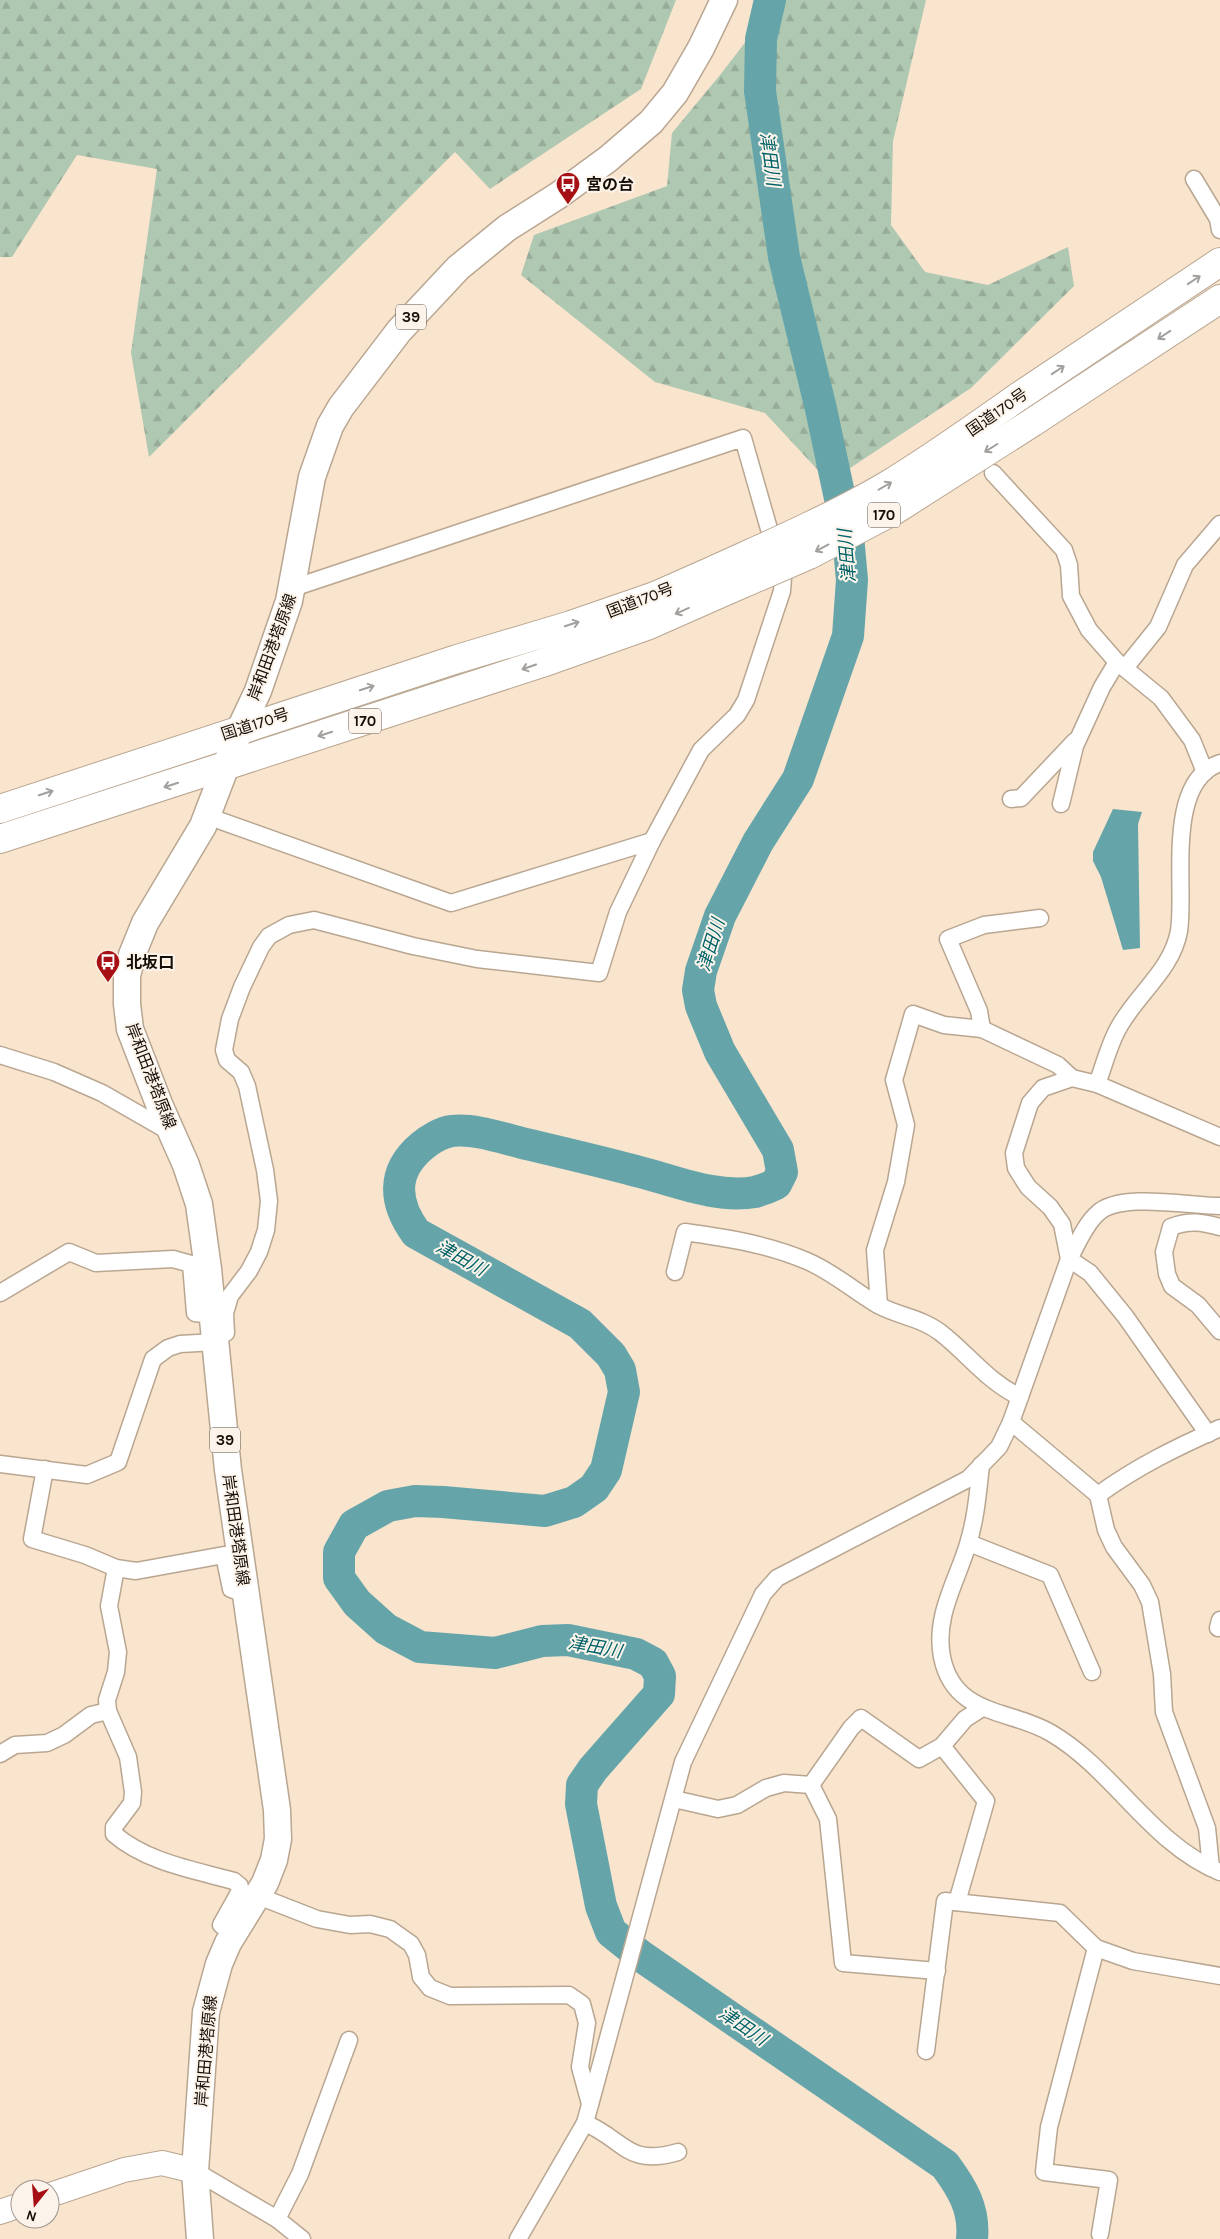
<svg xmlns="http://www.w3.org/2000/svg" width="1220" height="2239" font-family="Karla,'Noto Sans JP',sans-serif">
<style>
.forest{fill:url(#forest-firs)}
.water{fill:#65a5aa}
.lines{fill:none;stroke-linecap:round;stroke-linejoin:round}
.river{stroke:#65a5aa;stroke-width:32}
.street-casing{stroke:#b9a691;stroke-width:19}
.secondary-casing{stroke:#b9a691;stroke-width:26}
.primary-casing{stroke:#b9a691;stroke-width:29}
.highway-casing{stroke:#b9a691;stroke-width:30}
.street{stroke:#fff;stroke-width:16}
.secondary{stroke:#fff;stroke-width:24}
.primary{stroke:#fff;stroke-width:26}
.highway{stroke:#fff;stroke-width:28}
.highway-bridge-casing{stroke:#b9a691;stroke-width:30;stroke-linecap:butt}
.highway-bridge{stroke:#fff;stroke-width:28}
.oneway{stroke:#a29f9c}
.labels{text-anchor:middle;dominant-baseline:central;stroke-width:4;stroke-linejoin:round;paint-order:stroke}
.shield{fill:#fcf4eb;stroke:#5b544b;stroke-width:1}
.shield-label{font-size:15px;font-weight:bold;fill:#160f07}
.poi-label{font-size:16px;font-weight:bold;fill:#160f07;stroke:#fcf4eb;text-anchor:start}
.street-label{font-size:16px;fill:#160f07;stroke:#fcf4eb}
.water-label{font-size:18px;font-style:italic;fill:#006369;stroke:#fcf4eb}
</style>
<defs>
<pattern id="forest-firs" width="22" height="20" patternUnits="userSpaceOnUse" patternTransform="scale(1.25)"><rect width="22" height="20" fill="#afc8b2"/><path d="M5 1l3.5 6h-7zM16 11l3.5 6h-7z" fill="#96ab98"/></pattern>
</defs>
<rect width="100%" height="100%" fill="#f9e4ce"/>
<g class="forest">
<path d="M0 0H676L641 89 490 189 455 152 149 457 131 353 157 169 77 155 12 257H0Z"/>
<path d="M778 0H926L893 141 891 225 925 272 988 285 1068 247 1074 286 971 388 829 482 765 413 655 382 521 275 534 235 667 186 672 133 720 75Z"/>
</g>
<path class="water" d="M1113 809 1142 812 1138 824 1140 948 1123 950 1101 877 1093 861V852Z"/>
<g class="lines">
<path class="river" d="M770 0 761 39 760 91 784 257 821 409 848 536 852 580 848 636 798 779 758 842 720 916 701 971 698 990 701 1006 720 1052 778 1150 782 1172 776 1184C770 1187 762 1190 755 1192 716 1199 673 1180 636 1171 599 1161 560 1152 522 1143 502 1138 472 1128 452 1131 442 1132 429 1140 422 1146 391 1172 394 1203 416 1233L580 1324 611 1355 620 1370 624 1392 606 1470 594 1488 574 1502 545 1511 443 1502 415 1501 388 1506 354 1525 339 1552V1578L357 1603 386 1629 420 1647 495 1653 542 1641 568 1640 636 1654 653 1663 660 1676 659 1694 593 1769 582 1785 581 1804 601 1906 611 1932 641 1956 945 2165C962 2188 975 2209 972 2239"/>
<defs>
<g id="street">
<path d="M1194 179 1218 219 1220 230"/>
<path d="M993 473 1064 550 1069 565 1071 596 1089 630 1117 662 1161 698 1192 740 1205 772"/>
<path d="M1125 668 1158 627 1185 565 1220 524"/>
<path d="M1011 799 1021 798 1075 741"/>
<path d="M1061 804 1075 746 1102 687 1117 662"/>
<path d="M207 816 451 903 652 841"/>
<path d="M982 1029 979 1011 948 939 984 925 1040 918"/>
<path d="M0 1055 54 1072 102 1093 170 1132"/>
<path d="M1097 1084C1104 1066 1109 1044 1119 1027 1137 994 1172 970 1179 931 1186 888 1164 782 1220 763"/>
<path d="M1220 1227C1202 1222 1189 1220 1171 1227L1164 1252 1167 1274 1172 1286 1198 1305 1220 1331"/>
<path d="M675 1272 685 1232C727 1238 767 1244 807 1261 833 1272 854 1291 878 1305 898 1316 922 1318 941 1333 968 1354 988 1382 1020 1397"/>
<path d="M0 1293 69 1252 96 1263 173 1259 191 1264 195 1313 213 1315"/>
<path d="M879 1305 875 1250 896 1182 906 1125 894 1080 913 1014 944 1025 982 1029 1058 1065 1072 1078"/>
<path d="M226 1333 225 1313 230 1296 249 1271 259 1252 266 1230 269 1201 265 1170 247 1086 241 1072 227 1060 224 1050 230 1019 242 987 261 947 269 936 289 925 314 920 413 946 477 959 599 973 618 912 652 841 701 750 737 715 746 700 782 591 783 578 743 438 293 588"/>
<path d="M1011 1422 1098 1495 1106 1530 1114 1547 1142 1585 1150 1602 1162 1674 1164 1712 1207 1828 1211 1868"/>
<path d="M1208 1434 1125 1316 1090 1273 1069 1259C1077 1245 1085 1224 1098 1213 1120 1192 1190 1206 1220 1206"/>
<path d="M0 1464 87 1475 118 1462 153 1359 168 1348 180 1344 216 1342"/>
<path d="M981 1465C978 1492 976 1518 968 1544 957 1581 934 1616 942 1657 954 1717 1011 1709 1051 1733 1114 1770 1151 1844 1220 1872"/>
<path d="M45 1469 32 1539 85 1555 116 1568 136 1571 224 1555 231 1589 245 1594"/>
<path d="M1098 1495C1136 1467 1177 1447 1220 1428"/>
<path d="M969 1543 1050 1575 1092 1672"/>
<path d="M116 1568 109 1606 118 1652 116 1672 107 1700 108 1711 128 1757 133 1792 132 1803 114 1827V1834C146 1862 194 1870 234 1881L240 1886V1891L221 1925 234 1934"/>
<path d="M1218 1628 1220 1620"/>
<path d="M942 1746 986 1801 957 1902"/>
<path d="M0 1754 15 1745 47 1743 64 1735 91 1715 108 1711"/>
<path d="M811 1785 828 1819 843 1963 937 1971"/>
<path d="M674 1799 718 1809 737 1805 766 1788 784 1783 811 1785 851 1728 861 1718 919 1759 942 1746 965 1719 982 1708"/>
<path d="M258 1896 317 1919 350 1925 370 1924 390 1929 411 1944 417 1955 421 1977 430 1988 450 1996 569 1995 582 2004 587 2023 580 2067 590 2104"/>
<path d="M1096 1948 1049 2127 1044 2172 1109 2180 1100 2234"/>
<path d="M926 2051 945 1901 1060 1913 1096 1948 1133 1961 1220 1976"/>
<path d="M585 2123C625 2140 627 2167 678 2152"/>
<path d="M195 2171 277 2219 302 2239"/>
<path d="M277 2219 300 2174 349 2040"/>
<path d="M518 2239 585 2123 683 1762 763 1594 777 1578 968 1479 999 1447 1011 1422 1069 1259 1062 1224 1050 1207 1028 1187 1016 1168 1014 1153 1030 1103 1043 1088 1072 1078 1097 1084 1220 1137"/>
</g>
<g id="secondary">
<path d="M50 2195 124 2170 162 2163 195 2171"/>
<path d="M0 2212 20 2205"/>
</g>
<path id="primary" d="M200 2239 195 2171 206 2012 219 1964 228 1943 265 1883 274 1860 278 1839 277 1810 228 1470 208 1269 199 1204 186 1165 159 1104 130 1029 127 1004V976L132 955 145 923 203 826 240 729 258 691 289 601 312 477 330 426 341 407 399 331 458 268 507 228 559 195 608 159 651 122 675 93 701 48 724 0"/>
<g id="highway">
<path d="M1018 397 1220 262"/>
<path d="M1033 422 1220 299"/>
<path d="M0 809 457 659 571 625 655 596 716 569"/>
<path d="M0 839 542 663 649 625 726 591"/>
</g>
</defs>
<use href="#street" class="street-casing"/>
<use href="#secondary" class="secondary-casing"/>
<use href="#primary" class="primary-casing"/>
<use href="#highway" class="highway-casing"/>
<use href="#street" class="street"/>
<use href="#secondary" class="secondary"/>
<use href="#primary" class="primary"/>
<use href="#highway" class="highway"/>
<defs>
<g id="highway-bridge">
<path d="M716 569C773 543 831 518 886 486 931 459 974 428 1018 397"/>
<path d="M726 591 809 555 895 510 1033 422"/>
</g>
</defs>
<use href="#highway-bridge" class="highway-bridge-casing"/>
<use href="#highway-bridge" class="highway-bridge"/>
</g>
<defs><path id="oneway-shaft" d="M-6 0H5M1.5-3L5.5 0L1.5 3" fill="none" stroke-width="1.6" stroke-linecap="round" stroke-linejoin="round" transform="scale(1.25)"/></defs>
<g class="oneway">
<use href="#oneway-shaft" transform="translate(1194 280) rotate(-34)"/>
<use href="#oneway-shaft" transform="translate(1164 335) rotate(146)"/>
<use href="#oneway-shaft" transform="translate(1058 370) rotate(-34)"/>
<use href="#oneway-shaft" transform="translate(991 448) rotate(148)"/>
<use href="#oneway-shaft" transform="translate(885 486) rotate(-30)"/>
<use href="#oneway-shaft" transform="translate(822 548) rotate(152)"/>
<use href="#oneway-shaft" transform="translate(682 611) rotate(156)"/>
<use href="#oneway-shaft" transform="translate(572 624) rotate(-18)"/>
<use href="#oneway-shaft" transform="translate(529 667) rotate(161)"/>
<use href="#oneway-shaft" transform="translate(367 688) rotate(-18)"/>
<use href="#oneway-shaft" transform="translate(325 734) rotate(162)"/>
<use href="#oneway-shaft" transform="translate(171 785) rotate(162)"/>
<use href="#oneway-shaft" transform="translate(46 793) rotate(-18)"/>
</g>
<defs>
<symbol id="bus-pin" viewBox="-11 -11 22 30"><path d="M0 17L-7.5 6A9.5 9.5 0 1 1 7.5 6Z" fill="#a61014" stroke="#fcf4eb"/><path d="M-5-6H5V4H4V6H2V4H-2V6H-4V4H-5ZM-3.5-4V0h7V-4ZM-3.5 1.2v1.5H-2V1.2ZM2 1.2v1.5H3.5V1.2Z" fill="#fff"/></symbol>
</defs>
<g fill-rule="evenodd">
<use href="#bus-pin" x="554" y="170" width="28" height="38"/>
<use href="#bus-pin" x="94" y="948" width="28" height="38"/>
</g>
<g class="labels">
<g class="shield">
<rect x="396" y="304.5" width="30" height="25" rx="4"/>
<rect x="868" y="502.5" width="32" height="25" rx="4"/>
<rect x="349" y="708.5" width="32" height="25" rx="4"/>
<rect x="210" y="1427.5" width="30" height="25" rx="4"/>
</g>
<g class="shield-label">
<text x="411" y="317">39</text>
<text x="884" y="515">170</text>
<text x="365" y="721">170</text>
<text x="225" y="1440">39</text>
</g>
<g class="poi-label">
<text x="586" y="184">宮の台</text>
<text x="126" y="962">北坂口</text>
</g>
<g class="street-label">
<text transform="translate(997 412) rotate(-35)">国道170号</text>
<text transform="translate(640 600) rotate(-21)">国道170号</text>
<text transform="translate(272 647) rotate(-70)">岸和田港塔原線</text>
<text transform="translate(255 724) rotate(-18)">国道170号</text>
<text transform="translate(151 1076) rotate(69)">岸和田港塔原線</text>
<text transform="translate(236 1530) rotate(82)">岸和田港塔原線</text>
<text transform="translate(206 2051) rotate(-85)">岸和田港塔原線</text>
</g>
<g class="water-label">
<text transform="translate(770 159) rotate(82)">津田川</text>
<text transform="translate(847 556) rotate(-95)">津田川</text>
<text transform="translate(711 945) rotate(-73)">津田川</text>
<text transform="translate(461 1258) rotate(29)">津田川</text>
<text transform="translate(595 1647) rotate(10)">津田川</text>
<text transform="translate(743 2026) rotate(34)">津田川</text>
</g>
</g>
<g transform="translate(35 2204) rotate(197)"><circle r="24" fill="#fcf4eb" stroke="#a09890"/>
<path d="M0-4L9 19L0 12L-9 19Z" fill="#a61014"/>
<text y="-8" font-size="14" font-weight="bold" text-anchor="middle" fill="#160f07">N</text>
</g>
</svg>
